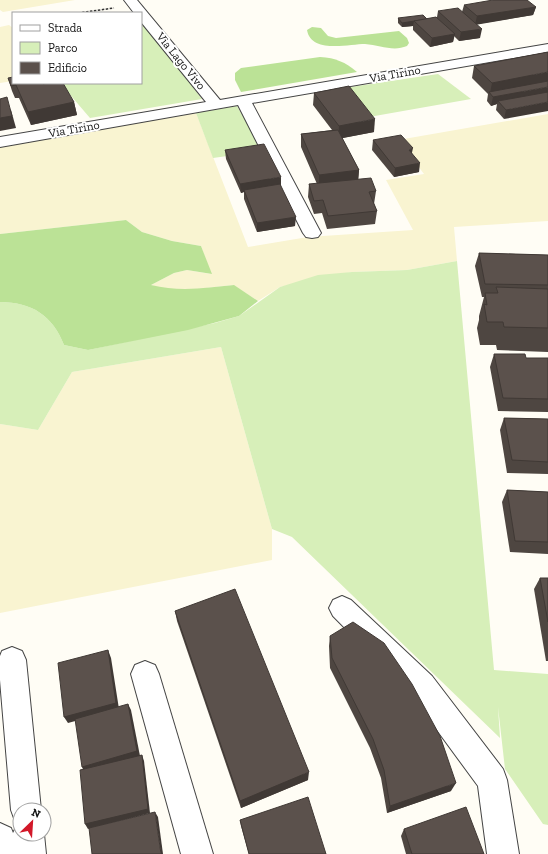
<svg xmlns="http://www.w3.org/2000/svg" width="548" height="854" font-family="'Zilla Slab',serif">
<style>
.farmland{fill:#f9f4d1}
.green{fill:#d7efb9}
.forest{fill:#bbe296}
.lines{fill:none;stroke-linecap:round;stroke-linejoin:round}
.minor-casing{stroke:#444;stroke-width:2}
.path{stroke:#333;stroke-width:1.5;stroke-dasharray:2.5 1.5;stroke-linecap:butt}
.minor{fill:#fff;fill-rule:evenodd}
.wall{fill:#4e4641}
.shaded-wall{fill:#403935}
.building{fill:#5b514c;stroke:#403935}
.labels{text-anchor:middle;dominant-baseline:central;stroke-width:4;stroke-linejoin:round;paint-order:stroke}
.far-street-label{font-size:12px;fill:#111;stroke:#fff}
</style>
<rect width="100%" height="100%" fill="#fffdf5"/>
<g class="farmland">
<path d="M0 0H75L3 12 0 10Z"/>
<path d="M9 25 13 28V81L0 83V27Z"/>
<path d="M196 113 248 247 308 237 413 230 386 180 424 174 398 140 548 114V221L454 227 457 261 407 270 352 272 280 287 258 301 233 285 188 290 164 289 151 285 174 273 187 270 211 274 201 246 172 241 142 232 126 220 0 234V146Z"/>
<path d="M221 347 272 529V560L0 613V424L38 430 72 372Z"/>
</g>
<g class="green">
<path d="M141 18 202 99 90 118 60 83H141Z"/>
<path d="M438 74 471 99 369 117 344 88Z"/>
<path d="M237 106 263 151 213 158 196 113Z"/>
<path d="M457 261 494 670 548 674V825L543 824 505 769 498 707 500 738 292 537 272 529 221 347 72 372 38 430 0 424V302C32 302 53 316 64 345L88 350 215 323 239 316 280 287 318 275 352 272 407 270Z"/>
</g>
<g class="forest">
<path d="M312 27 321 28 328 36 336 38 399 31 407 38 409 43 407 46C393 52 380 45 365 44 349 44 311 54 307 30Z"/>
<path d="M320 57C336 58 345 62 357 72L241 92 235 80V73L241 68Z"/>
<path d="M126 220 142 232 172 241 201 246 212 274 187 270 174 273 151 285C179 292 206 288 234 285L258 301 239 316 188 330 88 350 64 345C53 316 32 302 0 302V234Z"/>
</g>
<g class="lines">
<defs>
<g id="minor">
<path d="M124 0H137L220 100 548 44V52L252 103 321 233 318 237 312 238 306 237 303 233 238 105 0 147V137L206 102 141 22V13H134Z"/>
<path d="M342 596 351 600 432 676 503 769 507 780 519 854H487L478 786 412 696 333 616 329 608 333 600Z"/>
<path d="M12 647 22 651 26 660 41 810H20V834H44L46 854H0V823L11 828 13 833 19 822 15 821 11 810 0 680V656L2 651Z"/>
<path d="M145 661 155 665 159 674 213 854H181L131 674 135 665Z"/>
</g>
</defs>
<use href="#minor" class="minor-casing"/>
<path class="path" d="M78 13 114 8"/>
<use href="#minor" class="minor"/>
</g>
<g class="wall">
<path d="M464 5 536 7 533 15 477 24 480 38 459 41 454 36 453 42 430 47 413 30V26L402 27 398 23V18L427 19 437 17 438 11 462 12Z"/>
<path d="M548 52 504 119 496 110 497 104 491 106 487 101 488 94 472 78 474 66Z"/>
<path d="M8 78 43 84 74 102 77 115 31 125 19 98H15L12 91Z"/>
<path d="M314 93 374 132 342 138 359 170 358 180 376 191 374 204 377 211 375 224 327 229 322 213 314 214 308 197 309 184H317L301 147V134L332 130 313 105Z"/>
<path d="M373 140 412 153 419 172 394 177 372 150Z"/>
<path d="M225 150 281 187 295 226 257 232 244 199V192L241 193 226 159Z"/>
<path d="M479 253 548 255V352L497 350 496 345H480L477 328 479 320V316L484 297H482L475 266Z"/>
<path d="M494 354 526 358H548V412L498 411 490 367Z"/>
<path d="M504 418 548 419V474L507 473 500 430Z"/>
<path d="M507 490 548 492V554L510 552 502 502Z"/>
<path d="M540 578H548V661H546L534 589Z"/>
<path d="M175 611 308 780 241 808 177 621Z"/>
<path d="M330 636 451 791 387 813 381 778 370 748 330 668 329 646Z"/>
<path d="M240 820 326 854H249L241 826Z"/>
<path d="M404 829 484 854H406L401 836Z"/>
</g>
<g class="shaded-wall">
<path d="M536 7 533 15 475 25 477 16Z"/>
<path d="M414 21 413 26 402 27V23Z"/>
<path d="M482 29 480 38 459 41 461 32Z"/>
<path d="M455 34 453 42 430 47 432 38Z"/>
<path d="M548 72V84L490 93 492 83Z"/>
<path d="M548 87V95L498 101 497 104 491 106 493 97Z"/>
<path d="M74 102 77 115 31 125 28 112Z"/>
<path d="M548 102V111L504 119 506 110Z"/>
<path d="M11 110 16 128 0 131V118Z"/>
<path d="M375 119 374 132 338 139 339 126Z"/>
<path d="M413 148 411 157 409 150Z"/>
<path d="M420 163 419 172 394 177 395 168Z"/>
<path d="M359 170 358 183 319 188V175Z"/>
<path d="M281 177V187L244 190V192L241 193 240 184Z"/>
<path d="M296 217 295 226 257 232V223Z"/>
<path d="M108 650 111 658 119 709 68 723 64 717Z"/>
<path d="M128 704 131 710 140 756 85 773 82 767Z"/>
<path d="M142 755 144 761 150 813 88 829 85 824Z"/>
<path d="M309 772 308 780 241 808 240 801Z"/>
<path d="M456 783 451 791 387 813 390 806Z"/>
<path d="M155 812 158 817 163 854H161Z"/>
</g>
<g class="building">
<path d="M493 0H527L536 7 477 16 464 5Z"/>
<path d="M458 8 482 29 461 32 438 11Z"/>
<path d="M423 15 427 19 402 23 398 18Z"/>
<path d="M436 17 455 34 432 38 414 21Z"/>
<path d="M548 52V72L492 83 474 66Z"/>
<path d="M13 77V83H42L43 84 47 83H63L74 102 28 112 16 85 11 86 8 78Z"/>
<path d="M548 81V87L493 97 489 92Z"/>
<path d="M349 86 375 119 339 126 314 93Z"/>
<path d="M548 92V102L506 110 498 101Z"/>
<path d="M7 97 12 116 0 118V99Z"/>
<path d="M338 130 359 170 319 175 301 134Z"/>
<path d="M401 135 413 148 409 150 420 163 395 168 373 140Z"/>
<path d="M264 144 281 177 240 184 225 150Z"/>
<path d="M371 178 376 191 369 192 377 211 328 216 323 200 314 201 309 184Z"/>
<path d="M280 184 296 217 257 223 244 190Z"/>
<path d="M479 253 548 255V285L485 284Z"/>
<path d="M496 287 548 289V328L504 327 503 322H487L484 304 487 305 485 293H498Z"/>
<path d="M494 354H525L526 358H548V399L503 398Z"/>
<path d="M504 418 548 419V462L512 460Z"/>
<path d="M507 490 548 492V542L515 541Z"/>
<path d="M540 578H548V622Z"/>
<path d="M235 589 309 772 240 801 175 611Z"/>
<path d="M353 622 384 643 412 684 440 736 456 783 390 806 384 770 373 739 332 658 330 636Z"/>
<path d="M108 650 116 703 64 717 58 663Z"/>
<path d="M128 704 137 751 82 767 75 719Z"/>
<path d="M142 755 148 809 85 824 80 770Z"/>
<path d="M308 797 326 854H249L240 820Z"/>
<path d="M466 807 484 854H412L404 829Z"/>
<path d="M155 812 161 854H92L89 828Z"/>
</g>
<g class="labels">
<g class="far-street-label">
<text transform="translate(181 61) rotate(51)">Via Lago Vivo</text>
<text transform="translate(395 74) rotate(-10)">Via Tirino</text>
<text transform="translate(74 129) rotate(-10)">Via Tirino</text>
</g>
</g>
<rect x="12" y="12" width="130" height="72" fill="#ffffff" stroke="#a0a0a0"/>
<rect x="20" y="25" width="20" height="6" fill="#ffffff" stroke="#a0a0a0"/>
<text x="48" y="32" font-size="12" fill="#111111">Strada</text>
<rect x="20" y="42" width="20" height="12" fill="#d7efb9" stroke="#a0a0a0"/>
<text x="48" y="52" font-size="12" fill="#111111">Parco</text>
<rect x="20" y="62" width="20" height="12" fill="#5b514c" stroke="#a0a0a0"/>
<text x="48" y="72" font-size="12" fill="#111111">Edificio</text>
<g transform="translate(32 822) rotate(25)"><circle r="19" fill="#ffffff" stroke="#a0a0a0"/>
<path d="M0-3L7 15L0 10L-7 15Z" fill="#d21829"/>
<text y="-6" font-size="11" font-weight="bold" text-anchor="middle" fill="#111111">N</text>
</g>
</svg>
